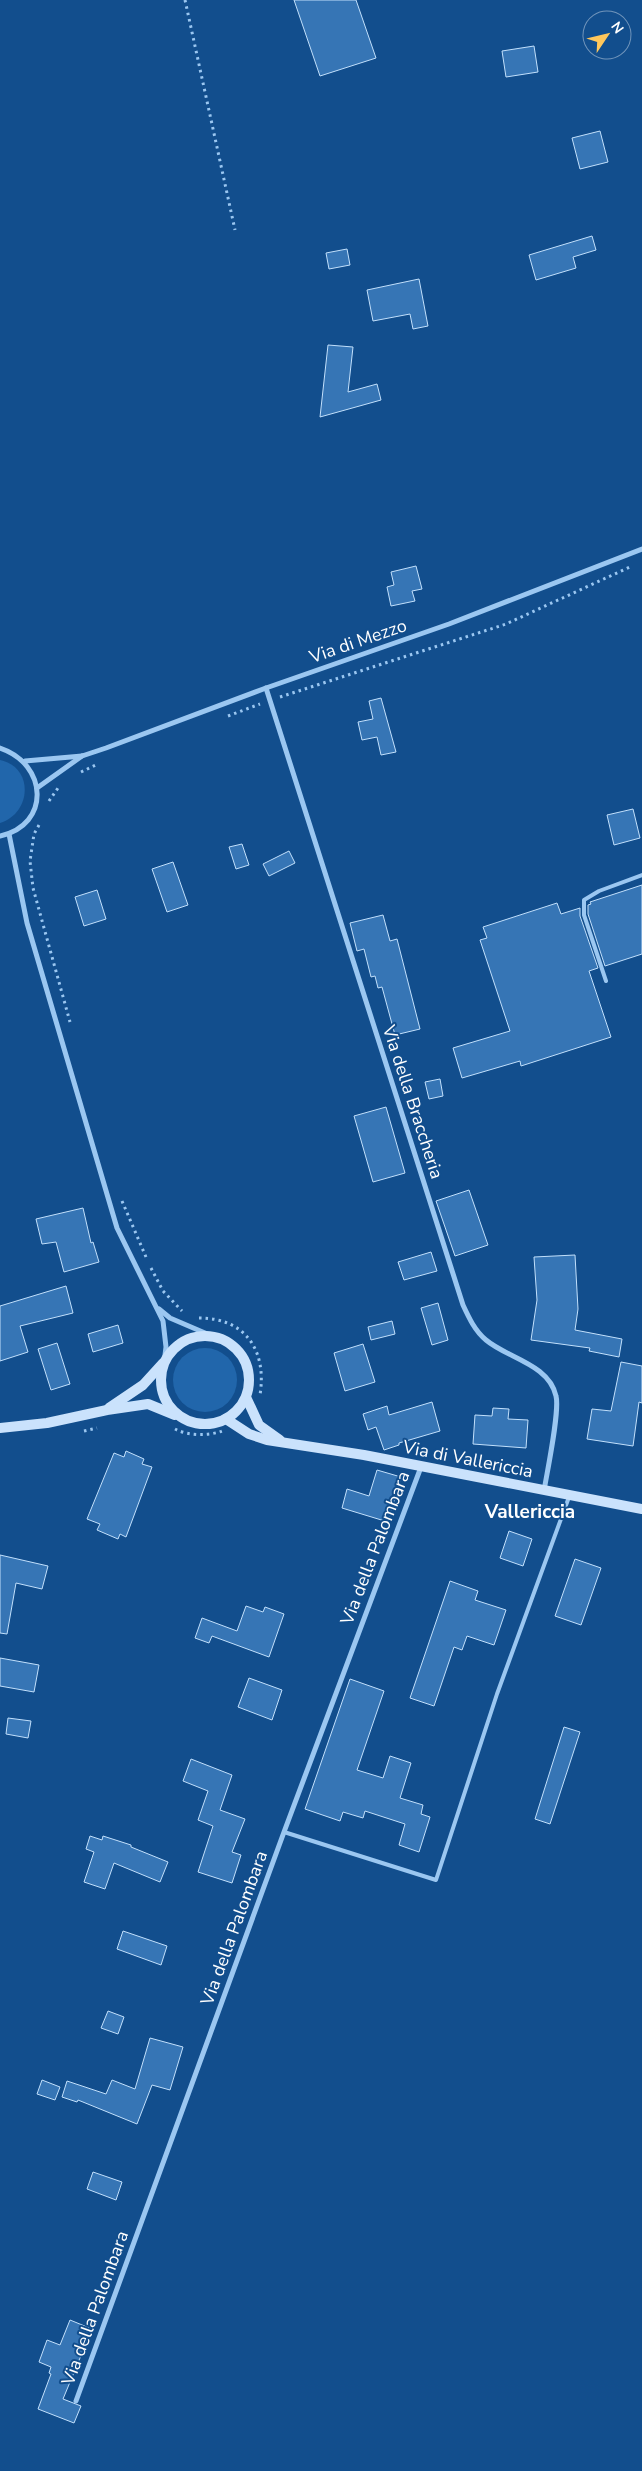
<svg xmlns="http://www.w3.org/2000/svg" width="642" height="2471" font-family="'Nunito Sans',sans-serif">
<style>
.green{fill:#2166ab}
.building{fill:#3675b5;stroke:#c2e0fc}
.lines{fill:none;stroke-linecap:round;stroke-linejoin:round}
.path{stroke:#9bc7f1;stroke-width:3;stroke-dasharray:2.5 4;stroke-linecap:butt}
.lane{stroke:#9bc7f1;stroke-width:4}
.street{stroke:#9bc7f1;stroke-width:5}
.secondary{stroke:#cae2fc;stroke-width:10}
.labels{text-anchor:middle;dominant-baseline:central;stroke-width:4;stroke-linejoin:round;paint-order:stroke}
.street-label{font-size:18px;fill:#fff;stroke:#124e8d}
.neighbourhood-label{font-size:19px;font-weight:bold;fill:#fff;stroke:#124e8d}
</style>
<rect width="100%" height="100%" fill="#124e8d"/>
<g class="green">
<path d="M0 760C34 767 32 813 0 823Z"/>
<circle cx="205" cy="1380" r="32"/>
</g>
<g class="building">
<path d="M294 0H356L376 58 320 76Z"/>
<path d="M534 46 538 72 506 77 502 51Z"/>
<path d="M600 131 608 162 580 169 572 138Z"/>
<path d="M592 236 596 250 573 257 576 268 536 280 529 255Z"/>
<path d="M347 249 350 265 329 269 326 253Z"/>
<path d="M419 279 428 326 413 329 410 314 373 321 367 290Z"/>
<path d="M328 345 353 347 348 392 377 384 381 400 320 417Z"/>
<path d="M416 566 422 589 412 591 415 601 391 606 387 587 394 585 391 572Z"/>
<path d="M381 698 396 752 381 755 377 737 362 740 358 722 373 719 369 701Z"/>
<path d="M633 809 640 838 614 845 607 815Z"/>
<path d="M242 844 249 865 236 869 229 847Z"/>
<path d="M289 851 295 863 269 876 263 864Z"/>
<path d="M173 862 188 905 167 912 152 869Z"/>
<path d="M642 885V954L605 966 588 914V905L591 904 590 902Z"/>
<path d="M97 890 106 919 84 926 75 897Z"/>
<path d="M557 903 561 914 580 908V916L598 968 589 971 611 1037 521 1066 520 1061 462 1078 453 1048 510 1031 480 940 487 938 483 927Z"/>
<path d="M383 915 390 941 397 939 420 1029 395 1035 382 987 378 988 375 976 371 977 364 949 357 951 350 923Z"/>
<path d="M440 1079 443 1096 429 1099 425 1082Z"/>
<path d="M386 1107 405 1173 373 1182 354 1116Z"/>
<path d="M469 1190 488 1245 455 1256 436 1201Z"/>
<path d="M83 1208 91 1243 93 1242 99 1262 64 1272 56 1242 42 1244 36 1219Z"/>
<path d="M431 1252 437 1271 404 1280 398 1262Z"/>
<path d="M575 1255 578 1309 575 1330 622 1339 619 1357 589 1351 590 1348 531 1340 537 1300 534 1257Z"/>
<path d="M66 1286 73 1313 20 1326 28 1352 0 1361V1306Z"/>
<path d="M438 1303 448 1340 432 1345 421 1308Z"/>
<path d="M392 1321 395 1334 371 1340 368 1327Z"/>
<path d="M118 1325 123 1343 93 1352 88 1334Z"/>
<path d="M57 1343 70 1384 51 1390 38 1349Z"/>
<path d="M363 1344 375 1382 345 1391 334 1353Z"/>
<path d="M621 1362 642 1366V1403L639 1402 633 1446 587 1439 592 1409 611 1411Z"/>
<path d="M432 1402 440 1431 399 1443V1445L384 1450 376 1427 368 1430 363 1414 387 1406 389 1415Z"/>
<path d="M493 1408 509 1409 508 1419 528 1420 526 1448 473 1444 475 1415 492 1416Z"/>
<path d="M126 1451 144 1459 142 1464 152 1467 126 1537 120 1534 118 1539 97 1530 100 1524 87 1519 114 1453 124 1457Z"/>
<path d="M377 1470 401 1477 388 1522 342 1508 347 1489 369 1496Z"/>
<path d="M509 1531 532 1539 523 1566 500 1558Z"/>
<path d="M0 1555 48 1566 42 1589 16 1583 7 1634 0 1633Z"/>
<path d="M575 1559 601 1568 581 1625 555 1616Z"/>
<path d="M450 1581 478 1591 475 1600 506 1610 494 1645 467 1636 462 1650 454 1647 434 1706 410 1698Z"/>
<path d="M246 1606 263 1612 265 1607 284 1614 269 1657 212 1636 209 1643 195 1638 202 1618 237 1631Z"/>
<path d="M0 1658 39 1665 34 1692 0 1686Z"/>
<path d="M249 1678 282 1690 272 1720 238 1707Z"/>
<path d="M350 1679 384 1691 357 1770 383 1778 390 1756 411 1763 400 1798 423 1805 421 1814 430 1817 419 1852 399 1845 405 1824 365 1811 363 1818 343 1812 340 1821 305 1809Z"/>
<path d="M8 1718 31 1721 28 1738 6 1734Z"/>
<path d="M564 1727 580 1732 550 1824 535 1819Z"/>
<path d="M191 1759 232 1775 220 1810 245 1819 232 1852 241 1855 232 1883 198 1872 213 1826 198 1820 208 1791 183 1781Z"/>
<path d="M90 1836 102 1840 103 1836 131 1845V1847L168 1862 160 1882 114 1863 105 1889 84 1882 94 1852 86 1849Z"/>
<path d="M123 1931 167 1946 161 1965 117 1949Z"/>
<path d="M108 2011 124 2017 118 2034 101 2028Z"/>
<path d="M150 2038 183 2047 170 2090 152 2085 137 2124 78 2100 77 2102 62 2097 67 2081 106 2094 112 2080 135 2089Z"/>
<path d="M42 2080 60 2087 55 2100 37 2094Z"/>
<path d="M93 2172 122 2182 116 2200 87 2189Z"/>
<path d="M70 2320 92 2329 63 2399 81 2406 74 2423 38 2409 51 2374 49 2373 51 2367 39 2362 47 2340 60 2345Z"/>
</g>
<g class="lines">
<g class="path">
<path d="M185 0 235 230"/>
<path d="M280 697 506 624 632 566"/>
<path d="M228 716 260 704"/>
<path d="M81 772 98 764"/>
<path d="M49 801 58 788"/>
<path d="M39 825 34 834 30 861 33 888 70 1022"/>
<path d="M122 1201 146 1257"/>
<path d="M151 1268 163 1291 182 1311"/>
<path d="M199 1318C246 1318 267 1351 260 1395"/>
<path d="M175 1429C188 1436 209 1436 222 1431"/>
<path d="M84 1431 97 1428"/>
</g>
<g class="lane">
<path d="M606 981 584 915V900L599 891 642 875"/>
<path d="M284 1832 436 1880 497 1694 569 1497"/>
</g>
<g class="street">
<path d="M266 688 463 1305C469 1318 475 1331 486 1340 507 1358 549 1364 556 1396 560 1411 547 1472 544 1491"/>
<path d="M0 748C48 764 51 825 0 836"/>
<path d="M25 761 82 756 106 748 266 688 449 624 642 549"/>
<path d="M37 788 82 756"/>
<path d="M9 834 27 923 117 1228 163 1321 166 1347 164 1363"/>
<path d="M159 1309 170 1318 212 1336"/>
<path d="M76 2401 284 1832 421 1467"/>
</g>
<g class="secondary">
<circle cx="205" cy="1380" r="44"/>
<path d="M246 1397 259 1425 280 1440"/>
<path d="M109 1408 143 1385 163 1363"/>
<path d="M226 1419 249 1434 267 1440 364 1455 642 1509"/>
<path d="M0 1428 47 1423 107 1410 148 1404 175 1415"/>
</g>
</g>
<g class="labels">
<g class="street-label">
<text transform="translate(358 641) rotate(-19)">Via di Mezzo</text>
<text transform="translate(413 1102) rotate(72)">Via della Braccheria</text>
<text transform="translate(468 1459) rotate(11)">Via di Vallericcia</text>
<text transform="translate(375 1548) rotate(-69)">Via della Palombara</text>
<text transform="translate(234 1928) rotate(-70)">Via della Palombara</text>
<text transform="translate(95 2308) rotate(-70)">Via della Palombara</text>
</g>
<g class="neighbourhood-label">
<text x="530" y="1512">Vallericcia</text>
</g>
</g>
<g transform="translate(607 35) rotate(55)"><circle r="24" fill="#124e8d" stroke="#7195bb"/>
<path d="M0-4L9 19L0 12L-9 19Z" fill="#ffc75b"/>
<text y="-8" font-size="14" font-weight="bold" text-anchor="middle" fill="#ffffff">N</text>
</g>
</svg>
